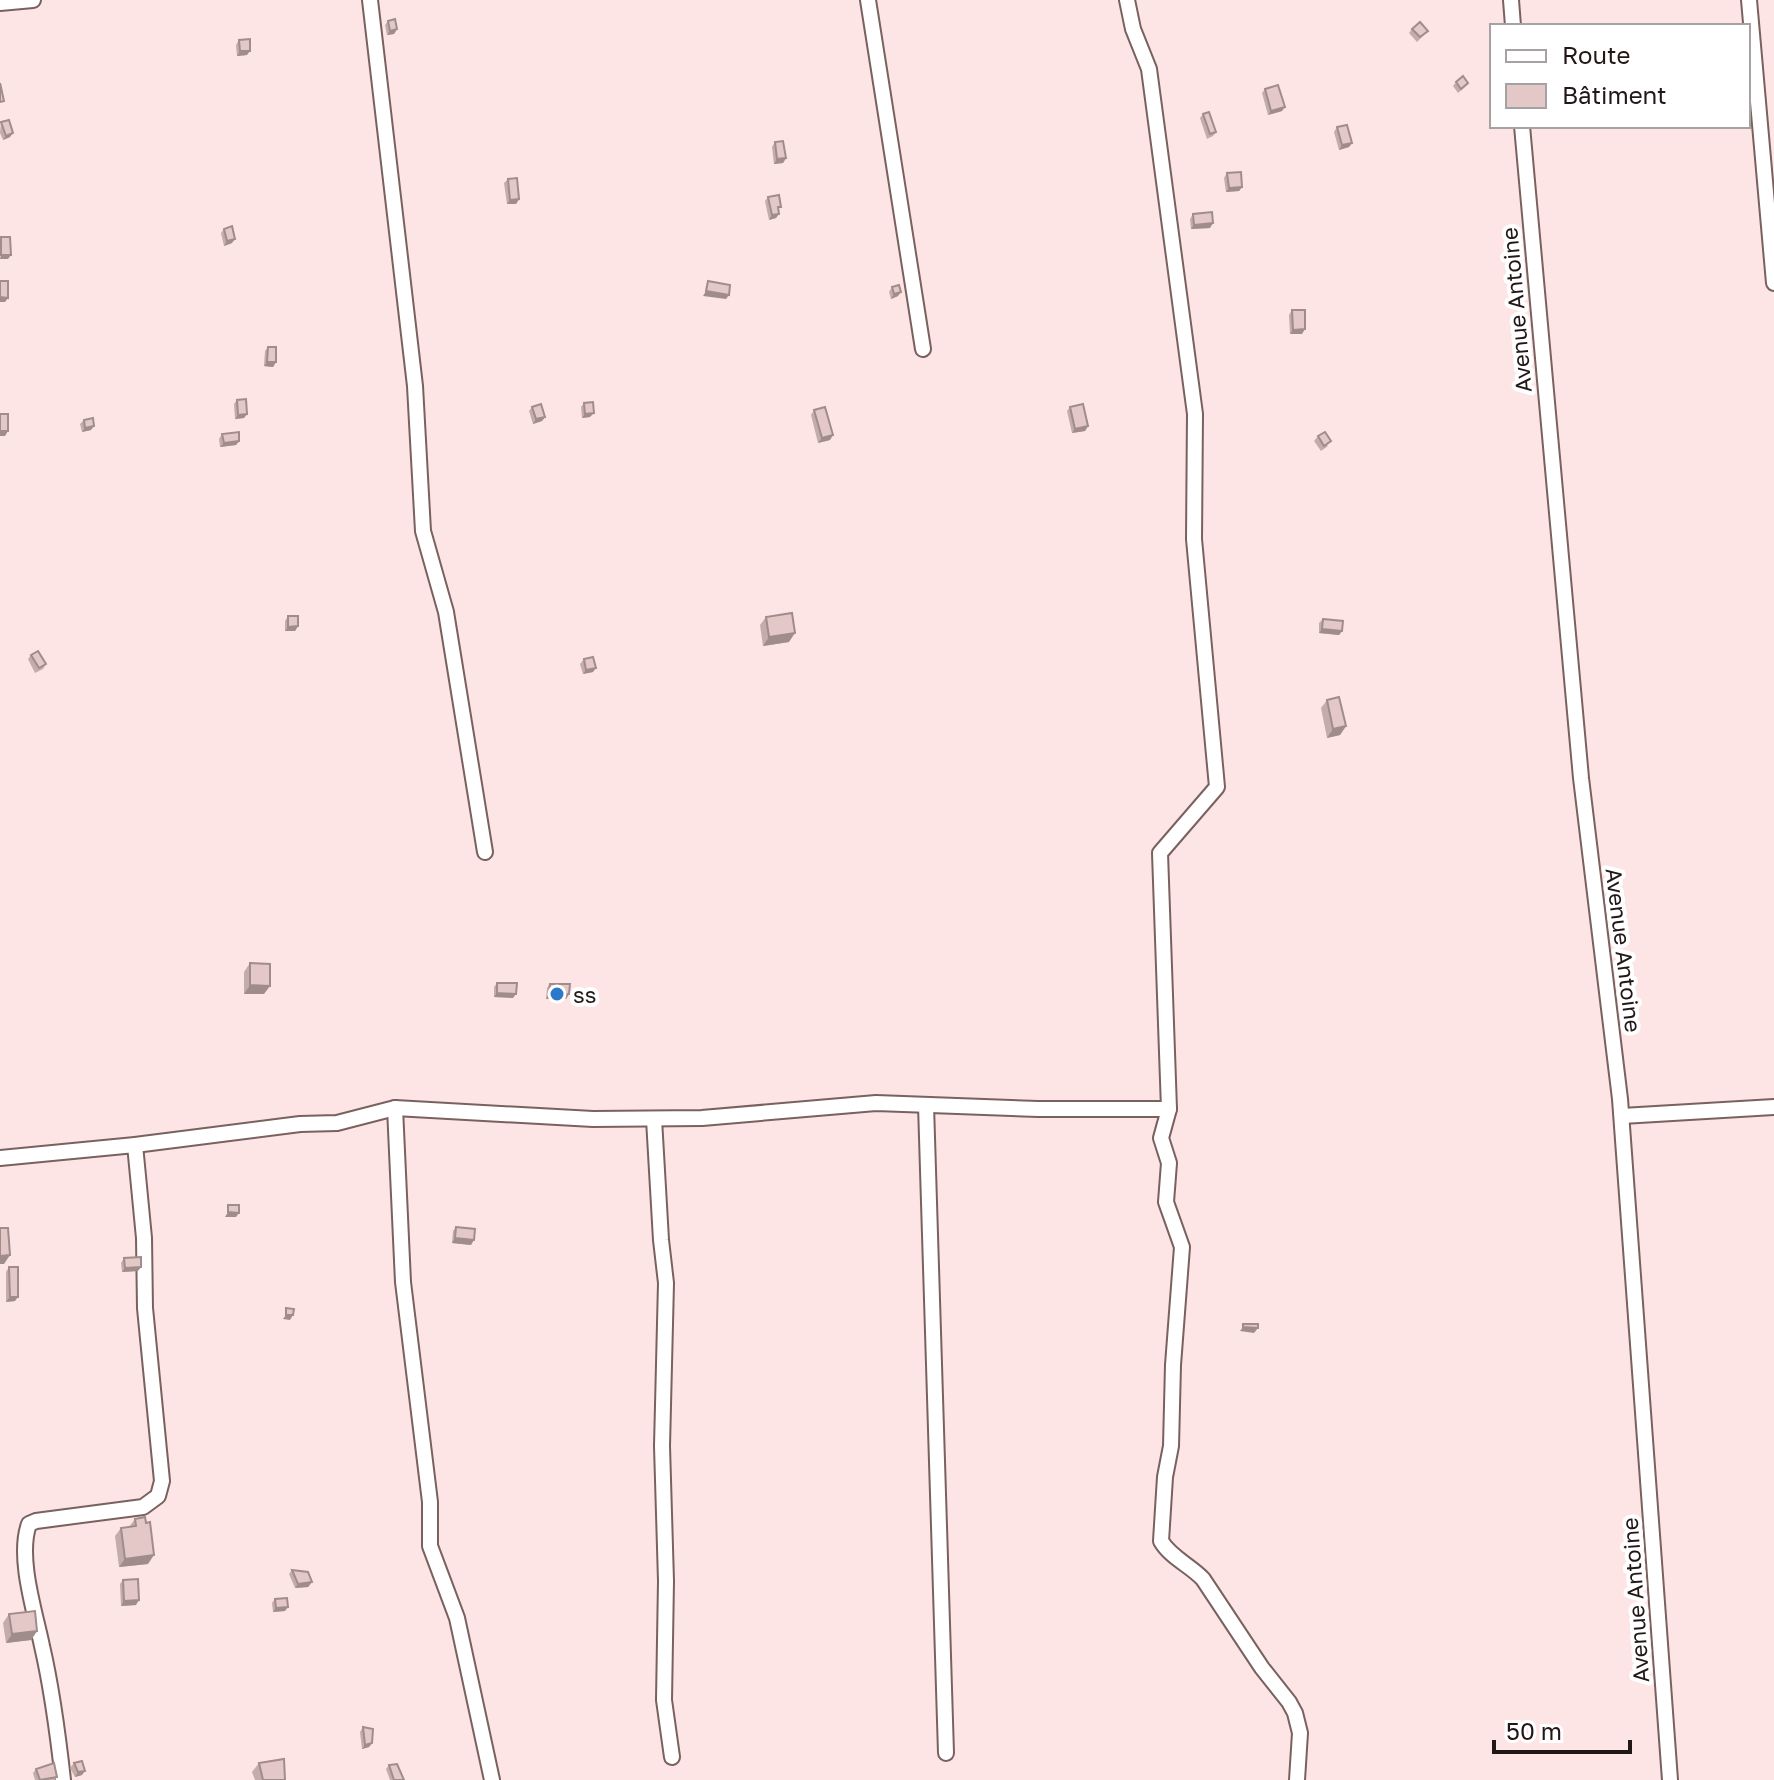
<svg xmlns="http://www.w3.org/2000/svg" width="1774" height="1780" font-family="'Golos Text',sans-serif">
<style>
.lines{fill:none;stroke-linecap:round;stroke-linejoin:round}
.minor-casing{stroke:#796160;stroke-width:18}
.minor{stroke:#fff;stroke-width:14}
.wall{fill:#c4acab}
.shaded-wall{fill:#a08c8b}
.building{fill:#e4c8c7;stroke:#a08c8b;stroke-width:2}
.poi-dot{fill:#2b7ac9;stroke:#fff;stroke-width:3}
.labels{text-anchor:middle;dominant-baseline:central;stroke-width:8;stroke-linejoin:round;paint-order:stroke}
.street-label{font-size:22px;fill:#211717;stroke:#fff}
.poi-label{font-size:22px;fill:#211717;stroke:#fff;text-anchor:start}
</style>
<rect width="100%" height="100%" fill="#fce5e4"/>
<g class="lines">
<defs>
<g id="minor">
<path d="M370 0 415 386 423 531 446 612 485 852"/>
<path d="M868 0 923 349"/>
<path d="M1127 0 1133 29 1149 69 1195 414 1194 539 1217 787 1160 853 1169 1109 1161 1138 1169 1163 1166 1202 1182 1247 1173 1365 1171 1446 1165 1477 1161 1541C1170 1557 1191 1566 1203 1579L1262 1668 1289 1702 1295 1713 1300 1733 1297 1780"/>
<path d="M1511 0 1513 26"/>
<path d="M1749 0 1774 283"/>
<path d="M0 3 33 0"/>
<path d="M1522 126 1581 778 1620 1099 1670 1780"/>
<path d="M926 1105 946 1753"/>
<path d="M395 1108 403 1282 430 1502V1546L457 1618 492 1780"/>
<path d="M1622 1116 1774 1107"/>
<path d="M654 1119 661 1240 666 1283 662 1446 666 1581 664 1700 672 1757"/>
<path d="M0 1158 135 1145 300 1124 337 1123 395 1108 593 1119 702 1118 876 1103 1038 1109H1169"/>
<path d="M63 1780C58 1735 52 1689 42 1646 35 1612 17 1557 29 1524L36 1521 143 1507 158 1496 162 1481 145 1308 144 1238 135 1145"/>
</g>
</defs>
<use href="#minor" class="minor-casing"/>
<use href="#minor" class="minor"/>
</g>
<g class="wall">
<path d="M388 21 397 29 394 34 387 35 385 25Z"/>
<path d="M1412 29 1428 31 1417 42 1409 33Z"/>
<path d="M239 40 247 55 237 56 236 45Z"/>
<path d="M1456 82 1465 87 1458 93 1453 86Z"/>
<path d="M1265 89 1282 111 1268 115 1262 93Z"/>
<path d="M1203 114 1216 132 1213 136 1207 139 1200 118Z"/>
<path d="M1 122 10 137 3 140 0 133Z"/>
<path d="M1337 127 1352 143 1349 147 1339 150 1334 132Z"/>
<path d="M775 142 786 158 783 163 774 164 772 147Z"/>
<path d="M1227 173 1242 187 1239 191 1226 192 1224 178Z"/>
<path d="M508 179 519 199 516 204H507L504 183Z"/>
<path d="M768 197 779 211 776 218 769 220 765 201Z"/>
<path d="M1193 214 1210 228 1191 229 1190 219Z"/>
<path d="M224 229 232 243 224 246 221 233Z"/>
<path d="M892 287 898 296 891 299 889 292Z"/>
<path d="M1292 310 1302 334H1290L1289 315Z"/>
<path d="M268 347 276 362 273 367 264 366 265 351Z"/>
<path d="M237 400 247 414 244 418 235 419 234 404Z"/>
<path d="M584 403 590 417 582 418 581 407Z"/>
<path d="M532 407 545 417 542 421 533 424 529 411Z"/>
<path d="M1070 407 1088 426 1085 431 1072 433 1067 411Z"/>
<path d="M814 410 830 440 818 443 811 415Z"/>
<path d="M84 420 91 430 82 432 80 424Z"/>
<path d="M222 434 239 441 236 445 220 447 219 439Z"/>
<path d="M1318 436 1328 446 1321 451 1314 441Z"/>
<path d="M288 616 298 626 295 631H285V621Z"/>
<path d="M766 617 789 642 763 646 760 625Z"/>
<path d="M1323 619 1342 631 1339 635 1319 633V623Z"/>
<path d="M31 655 46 664 43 669 35 673 28 659Z"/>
<path d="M584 659 593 672 583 674 580 664Z"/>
<path d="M1327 700 1346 726 1340 735 1327 738 1321 708Z"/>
<path d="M250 963 264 994H244V972Z"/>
<path d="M497 983 513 998 494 997V987Z"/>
<path d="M550 984 569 994 566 999H546L547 988Z"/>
<path d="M456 1227 471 1245 452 1243 453 1231Z"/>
<path d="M124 1258 138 1271 122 1272 121 1263Z"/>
<path d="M9 1267 15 1301 6 1302V1272Z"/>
<path d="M135 1519 148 1564 119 1567 115 1536 121 1528 129 1527Z"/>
<path d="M292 1570 312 1582 308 1587 295 1588 289 1574Z"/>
<path d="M123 1580 136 1605 121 1606 120 1584Z"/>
<path d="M275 1599 285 1611 273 1612 272 1603Z"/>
<path d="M9 1614 37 1631 31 1640 6 1643 3 1623Z"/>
<path d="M363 1727 372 1743 369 1747 362 1749 360 1732Z"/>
<path d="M74 1763 82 1775 75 1777 70 1768Z"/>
<path d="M259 1763 285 1780H255L252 1772Z"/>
<path d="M389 1765 404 1780H390L386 1769Z"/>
<path d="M36 1769 57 1777 55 1780H35L33 1773Z"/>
</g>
<g class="shaded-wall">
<path d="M397 29 394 34 387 35 390 31Z"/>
<path d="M240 51H250L247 55 237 56Z"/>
<path d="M1285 107 1282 111 1268 115 1271 111Z"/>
<path d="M13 133 10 137 3 140 6 136Z"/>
<path d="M1352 143 1349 147 1339 150 1342 145Z"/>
<path d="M786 158 783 163 774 164 777 159Z"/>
<path d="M1242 187 1239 191 1226 192 1229 188Z"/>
<path d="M519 199 516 204H507L510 200Z"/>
<path d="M779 214 776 218 769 220 772 215Z"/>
<path d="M1213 223 1210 228 1191 229 1194 225Z"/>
<path d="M235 239 232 243 224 246 227 241Z"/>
<path d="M1 255H11L8 259H0Z"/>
<path d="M706 291 729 295 726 299 703 296Z"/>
<path d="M901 292 898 296 891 299 894 294Z"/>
<path d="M0 297 8 298 5 302H0Z"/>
<path d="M1305 329 1302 334H1290L1293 330Z"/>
<path d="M267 362H276L273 367 264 366Z"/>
<path d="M594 413 590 417 582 418 585 414Z"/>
<path d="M247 414 244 418 235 419 238 415Z"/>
<path d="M545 417 542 421 533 424 536 419Z"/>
<path d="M94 426 91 430 82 432 85 428Z"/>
<path d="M1088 426 1085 431 1072 433 1075 429Z"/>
<path d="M0 431H8L5 436H0Z"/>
<path d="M833 435 830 440 818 443 822 438Z"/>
<path d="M239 441 236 445 220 447 224 443Z"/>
<path d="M298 626 295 631H285L288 627Z"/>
<path d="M1322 629 1342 631 1339 635 1319 633Z"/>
<path d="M795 633 789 642 763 646 769 637Z"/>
<path d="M596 668 593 672 583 674 586 670Z"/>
<path d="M1346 726 1340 735 1327 738 1333 729Z"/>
<path d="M250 985 270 986 264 994H244Z"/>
<path d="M497 993 516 994 513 998 494 997Z"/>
<path d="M549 994H569L566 999H546Z"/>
<path d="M228 1212 239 1213 236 1217H225Z"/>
<path d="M455 1238 474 1240 471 1245 452 1243Z"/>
<path d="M10 1255 4 1264H0V1256Z"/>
<path d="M141 1267 138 1271 122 1272 125 1268Z"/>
<path d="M10 1297H18L15 1301 6 1302Z"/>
<path d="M286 1315H293L290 1320 283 1319Z"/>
<path d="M1243 1327 1258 1328 1254 1333 1240 1331Z"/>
<path d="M154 1555 148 1564 119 1567 125 1559Z"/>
<path d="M312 1582 308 1587 295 1588 298 1584Z"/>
<path d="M139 1600 136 1605 121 1606 124 1601Z"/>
<path d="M288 1607 285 1611 273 1612 276 1608Z"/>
<path d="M37 1631 31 1640 6 1643 12 1634Z"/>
<path d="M372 1743 369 1747 362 1749 365 1745Z"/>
<path d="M85 1771 82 1775 75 1777 78 1772Z"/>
</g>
<g class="building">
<path d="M395 19 397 29 390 31 388 21Z"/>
<path d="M1420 22 1428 31 1420 37 1412 29Z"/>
<path d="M250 39V51H240L239 40Z"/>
<path d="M1463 76 1468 83 1461 89 1456 82Z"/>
<path d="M0 83 4 101 0 102Z"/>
<path d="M1278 85 1285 107 1271 111 1265 89Z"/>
<path d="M1209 112 1216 132 1210 134 1203 114Z"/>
<path d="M9 120 13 133 6 136 1 122Z"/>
<path d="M1347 125 1352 143 1342 145 1337 127Z"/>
<path d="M783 141 786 158 777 159 775 142Z"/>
<path d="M1241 172 1242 187 1229 188 1227 173Z"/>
<path d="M517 178 519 199 510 200 508 179Z"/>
<path d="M779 195 781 207H778L779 214 772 215 768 197Z"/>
<path d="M1212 212 1213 223 1194 225 1193 214Z"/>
<path d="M232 226 235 239 227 241 224 229Z"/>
<path d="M1 237H10L11 255H1Z"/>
<path d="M0 281H8V298L0 297Z"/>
<path d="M708 281 730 285 729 295 706 291Z"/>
<path d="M899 285 901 292 894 294 892 287Z"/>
<path d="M1292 310H1305V329L1293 330Z"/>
<path d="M268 347H276V362H267Z"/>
<path d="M246 399 247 414 238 415 237 400Z"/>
<path d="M593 402 594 413 585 414 584 403Z"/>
<path d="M541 404 545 417 536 419 532 407Z"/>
<path d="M1083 404 1088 426 1075 429 1070 407Z"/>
<path d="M825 407 833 435 822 438 814 410Z"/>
<rect x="0" y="414" width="8" height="17"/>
<path d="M93 418 94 426 85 428 84 420Z"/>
<path d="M239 432V441L224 443 222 434Z"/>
<path d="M1325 432 1331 441 1324 446 1318 436Z"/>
<path d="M792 613 795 633 769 637 766 617Z"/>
<path d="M288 616H298V626L288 627Z"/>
<path d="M1323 619 1343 621 1342 631 1322 629Z"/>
<path d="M38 651 46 664 39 668 31 655Z"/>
<path d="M593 657 596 668 586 670 584 659Z"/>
<path d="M1339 697 1346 726 1333 729 1327 700Z"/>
<path d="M250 963 270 964V986L250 985Z"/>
<path d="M497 983H517L516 994 497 993Z"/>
<path d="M550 984H570L569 994H549Z"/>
<path d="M228 1205H239V1213L228 1212Z"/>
<path d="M456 1227 475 1229 474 1240 455 1238Z"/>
<path d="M0 1228H8L10 1255 0 1256Z"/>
<path d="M141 1257V1267L125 1268 124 1258Z"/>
<path d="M9 1267H18V1297H10Z"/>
<path d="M286 1308 294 1309 293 1315H286Z"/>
<path d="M1243 1324H1258V1328L1243 1327Z"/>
<path d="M145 1517 146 1523 150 1522 154 1555 125 1559 121 1528 136 1526 135 1519Z"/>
<path d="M292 1570 308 1572 312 1582 298 1584Z"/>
<path d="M138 1579 139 1600 124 1601 123 1580Z"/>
<path d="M287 1598 288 1607 276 1608 275 1599Z"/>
<path d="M35 1611 37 1631 12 1634 9 1614Z"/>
<path d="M363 1727 373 1729 372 1743 365 1745Z"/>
<path d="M284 1759 285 1780H263L259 1763Z"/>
<path d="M82 1761 85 1771 78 1772 74 1763Z"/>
<path d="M54 1763 57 1777 40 1780 36 1769Z"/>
<path d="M397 1764 404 1780H394L389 1765Z"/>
</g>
<circle class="poi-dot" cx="557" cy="994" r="8"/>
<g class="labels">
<g class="street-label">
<text transform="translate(1516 310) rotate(-95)">Avenue Antoine</text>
<text transform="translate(1624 950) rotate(83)">Avenue Antoine</text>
<text transform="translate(1635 1600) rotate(-94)">Avenue Antoine</text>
</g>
<g class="poi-label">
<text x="573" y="994">ss</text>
</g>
</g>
<rect x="1490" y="24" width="260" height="104" fill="#ffffff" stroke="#a6a2a2" stroke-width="2"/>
<rect x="1506" y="50" width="40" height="12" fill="#ffffff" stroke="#a6a2a2" stroke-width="2"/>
<text x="1562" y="64" font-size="24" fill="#211717">Route</text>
<rect x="1506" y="84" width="40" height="24" fill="#e4c8c7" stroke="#a6a2a2" stroke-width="2"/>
<text x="1562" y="104" font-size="24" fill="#211717">Bâtiment</text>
<path d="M1494 1740v12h136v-12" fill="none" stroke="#211717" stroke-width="4"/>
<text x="1506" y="1740" font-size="24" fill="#211717" stroke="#ffffff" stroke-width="6" paint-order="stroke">50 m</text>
</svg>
